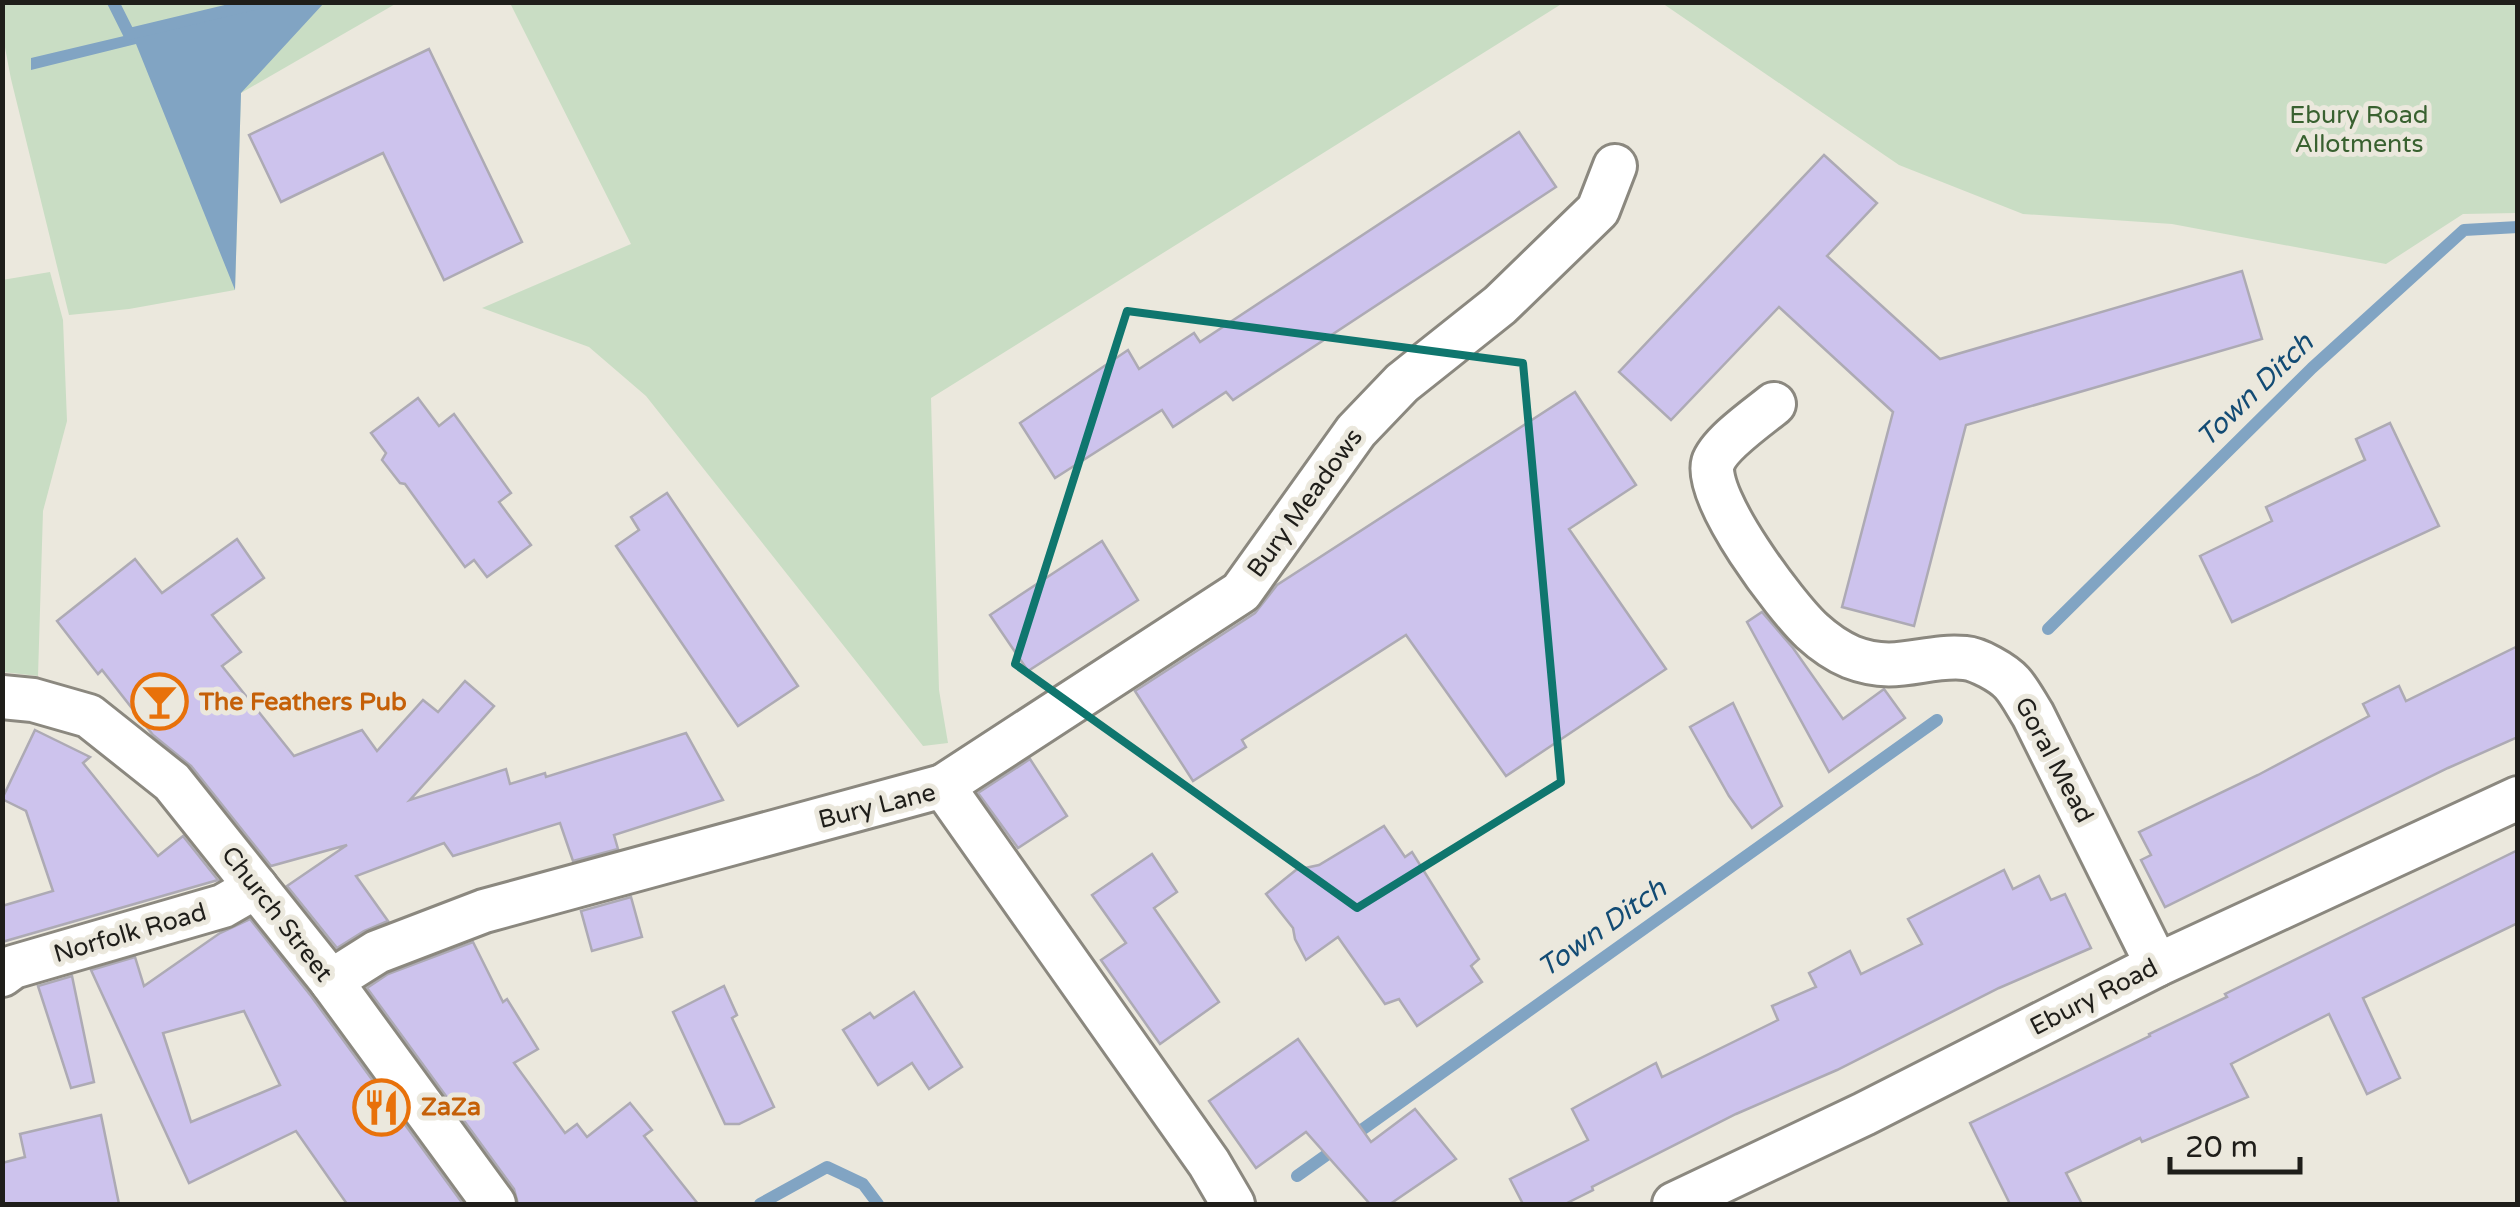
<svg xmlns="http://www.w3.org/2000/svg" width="2520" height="1207" font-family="'Varela Round',sans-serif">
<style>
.green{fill:#c9ddc4}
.water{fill:#81a4c3}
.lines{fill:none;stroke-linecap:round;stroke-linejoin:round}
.stream{stroke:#81a4c3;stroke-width:12}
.building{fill:#cdc3ed;stroke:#adaab4;stroke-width:2.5;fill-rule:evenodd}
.minor-casing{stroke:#8b887f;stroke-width:48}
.minor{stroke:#fff;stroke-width:42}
.marked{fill:none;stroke:#0f766e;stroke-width:8;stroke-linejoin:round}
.labels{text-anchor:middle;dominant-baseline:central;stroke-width:10;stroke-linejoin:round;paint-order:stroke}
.park-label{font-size:25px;fill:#396130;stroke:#ebe8dd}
.street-label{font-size:25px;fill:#1f1e1a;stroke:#ebe8dd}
.food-label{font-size:25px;font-weight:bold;fill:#c56008;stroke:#ebe8dd;text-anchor:start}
.water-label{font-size:28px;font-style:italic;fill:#124b74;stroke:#ebe8dd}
</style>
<rect width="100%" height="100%" fill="#ebe8dd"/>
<g class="green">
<path d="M2 3H397L241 93 235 290 129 309 69 315 11 79 3 37Z"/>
<path d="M510 3H1563L931 398 939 690 948 743 923 746 646 396 589 347 482 308 631 244Z"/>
<path d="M1662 3H2517V213L2463 214 2386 264 2172 224 2023 214 1899 165Z"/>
<path d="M50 272 63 320 67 421 43 511 38 676 3 672 2 280Z"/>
</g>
<path class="water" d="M263 3H324L241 93 235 290 136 44 31 70V58Z"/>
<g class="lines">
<g class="stream">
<path d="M113 2 129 34 263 2"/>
<path d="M2048 629 2312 368 2464 230 2518 227"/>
<path d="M1297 1176 1937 720"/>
<path d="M760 1204 827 1167 863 1184 878 1204"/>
</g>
</g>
<g class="building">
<path d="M429 49 522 242 444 280 383 153 281 202 249 135Z"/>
<path d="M1519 132 1556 187 1233 400 1226 392 1173 427 1162 410 1055 478 1020 423 1128 350 1139 369 1194 333 1200 342Z"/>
<path d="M1824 155 1877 203 1827 256 1940 359 2242 271 2262 339 1966 425 1914 626 1842 607 1893 412 1779 307 1671 420 1619 372Z"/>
<path d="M1575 392 1636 485 1569 529 1666 669 1506 776 1406 635 1242 740 1246 747 1193 781 1135 691 1255 613 1277 585Z"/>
<path d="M418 398 439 426 454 414 511 493 499 502 531 545 487 577 474 560 465 567 405 484 400 483 382 460 386 453 371 433Z"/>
<path d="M2390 423 2439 526 2232 622 2200 556 2272 521 2266 507 2365 460 2356 439Z"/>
<path d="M667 493 798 686 738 726 616 546 639 530 631 517Z"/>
<path d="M237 539 264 578 212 615 241 652 222 666 294 756 362 730 377 751 423 700 438 712 465 681 494 706 410 800 506 769 510 784 545 773 546 777 686 733 723 800 614 835 618 849 573 861 560 823 453 856 444 843 356 876 388 921 364 931 337 948 287 886 347 845 271 866 191 766 153 735 102 670 98 674 57 621 135 559 162 593Z"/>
<path d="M1102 541 1138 600 1028 671 990 615Z"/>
<path d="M1762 612 1793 648 1843 719 1884 689 1905 718 1829 772 1747 622Z"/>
<path d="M2518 646V737L2448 768 2165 907 2141 860 2151 855 2139 832 2258 775 2369 716 2363 704 2399 686 2406 701Z"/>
<path d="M1733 703 1782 806 1752 828 1729 796 1690 727Z"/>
<path d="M35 730 90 757 83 763 158 856 183 836 218 880 2 942V906L53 891 26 811 2 799Z"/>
<path d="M1030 759 1067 816 1018 848 978 793Z"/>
<path d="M1384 826 1405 857 1412 852 1479 959 1471 966 1482 982 1417 1026 1399 999 1385 1004 1338 937 1306 960 1295 939 1293 928 1266 894 1296 870 1319 865Z"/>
<path d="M2518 850V923L2363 998 2400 1078 2367 1094 2329 1014 2231 1064 2248 1097 2142 1142 2140 1138 2066 1173 2082 1204H2010L1970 1123 2150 1036 2149 1034 2227 997 2225 994Z"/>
<path d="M1152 854 1177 892 1154 908 1219 1002 1160 1044 1101 960 1126 943 1092 895Z"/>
<path d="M2004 870 2013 889 2039 876 2051 900 2065 894 2091 948 1999 988 1837 1070 1736 1114 1592 1187 1593 1190 1565 1204H1523L1510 1179 1588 1140 1572 1109 1656 1063 1662 1077 1778 1020 1772 1006 1816 987 1809 973 1850 951 1861 974 1922 944 1908 919Z"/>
<path d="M631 897 642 937 592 951 581 911Z"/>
<path d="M250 919 311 996 463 1204H347L296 1131 189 1183 91 970 135 957 144 986 220 933ZM244 1011 280 1085 191 1122 163 1033Z"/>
<path d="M473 942 503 1002 507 999 538 1049 514 1063 565 1133 577 1124 587 1137 630 1103 652 1130 644 1136 698 1204H518L514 1189 367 988 388 974Z"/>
<path d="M72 976 94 1082 71 1088 38 986Z"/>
<path d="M724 986 737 1015 732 1018 774 1107 739 1124H725L673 1012Z"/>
<path d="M914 992 962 1067 929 1089 912 1063 878 1085 843 1030 870 1013 874 1018Z"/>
<path d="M1298 1039 1371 1142 1415 1109 1456 1159 1390 1204H1370L1306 1132 1256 1168 1209 1101Z"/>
<path d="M101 1115 119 1204H2V1163L25 1157 20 1134Z"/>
</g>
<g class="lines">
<defs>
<g id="minor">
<path d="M1774 404C1758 417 1719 444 1713 463 1703 497 1786 607 1812 631 1824 642 1837 651 1851 657 1897 675 1924 654 1965 658 1978 659 2003 673 2012 683 2020 692 2026 704 2033 715L2157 965"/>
<path d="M2 697 33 700 89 716 172 782 331 981 494 1204"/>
<path d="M943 786 1241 592 1356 431 1402 383 1500 305 1598 210 1615 166"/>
<path d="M2 975 13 967 223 906 256 887"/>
<path d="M331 981 377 952 484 911 943 786 1209 1163 1233 1204"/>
<path d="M1674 1204 1864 1114 2157 965 2518 798"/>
</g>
</defs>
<use href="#minor" class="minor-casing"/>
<use href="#minor" class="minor"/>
</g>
<path class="marked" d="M1127 311 1523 363 1561 782 1357 908 1015 664Z"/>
<defs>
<symbol id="bar-ring" viewBox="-11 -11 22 22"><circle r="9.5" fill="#ebe8dd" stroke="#e8710a" stroke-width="1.5"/><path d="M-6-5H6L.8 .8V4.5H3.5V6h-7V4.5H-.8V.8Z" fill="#e8710a"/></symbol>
<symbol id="restaurant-ring" viewBox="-11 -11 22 22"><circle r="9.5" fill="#ebe8dd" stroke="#e8710a" stroke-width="1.5"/><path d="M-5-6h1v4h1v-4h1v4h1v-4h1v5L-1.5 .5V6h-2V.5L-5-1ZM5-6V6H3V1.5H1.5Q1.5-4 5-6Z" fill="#e8710a"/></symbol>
</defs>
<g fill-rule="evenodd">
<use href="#bar-ring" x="128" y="670" width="63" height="63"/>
<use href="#restaurant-ring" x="350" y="1076" width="63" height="63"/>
</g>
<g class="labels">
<g class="park-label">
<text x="2359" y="115">Ebury Road<tspan x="2359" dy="29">Allotments</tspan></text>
</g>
<g class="street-label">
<text transform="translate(1305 503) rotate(-54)">Bury Meadows</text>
<text transform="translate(2054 760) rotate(62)">Goral Mead</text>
<text transform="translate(877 806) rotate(-14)">Bury Lane</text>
<text transform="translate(277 914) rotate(52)">Church Street</text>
<text transform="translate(130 933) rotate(-16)">Norfolk Road</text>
<text transform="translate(2094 997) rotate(-27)">Ebury Road</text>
</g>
<g class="food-label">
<text x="199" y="702">The Feathers Pub</text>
<text x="421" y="1107">ZaZa</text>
</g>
<g class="water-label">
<text transform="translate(2255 390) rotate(-44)">Town Ditch</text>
<text transform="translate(1602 928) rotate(-35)">Town Ditch</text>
</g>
</g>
<rect width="2520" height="1207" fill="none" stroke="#1f1e1a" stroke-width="10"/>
<path d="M2170 1157v15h130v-15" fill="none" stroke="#1f1e1a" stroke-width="5"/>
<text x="2185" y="1157" font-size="30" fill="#1f1e1a" stroke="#ebe8dd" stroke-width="8" paint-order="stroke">20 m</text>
</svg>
